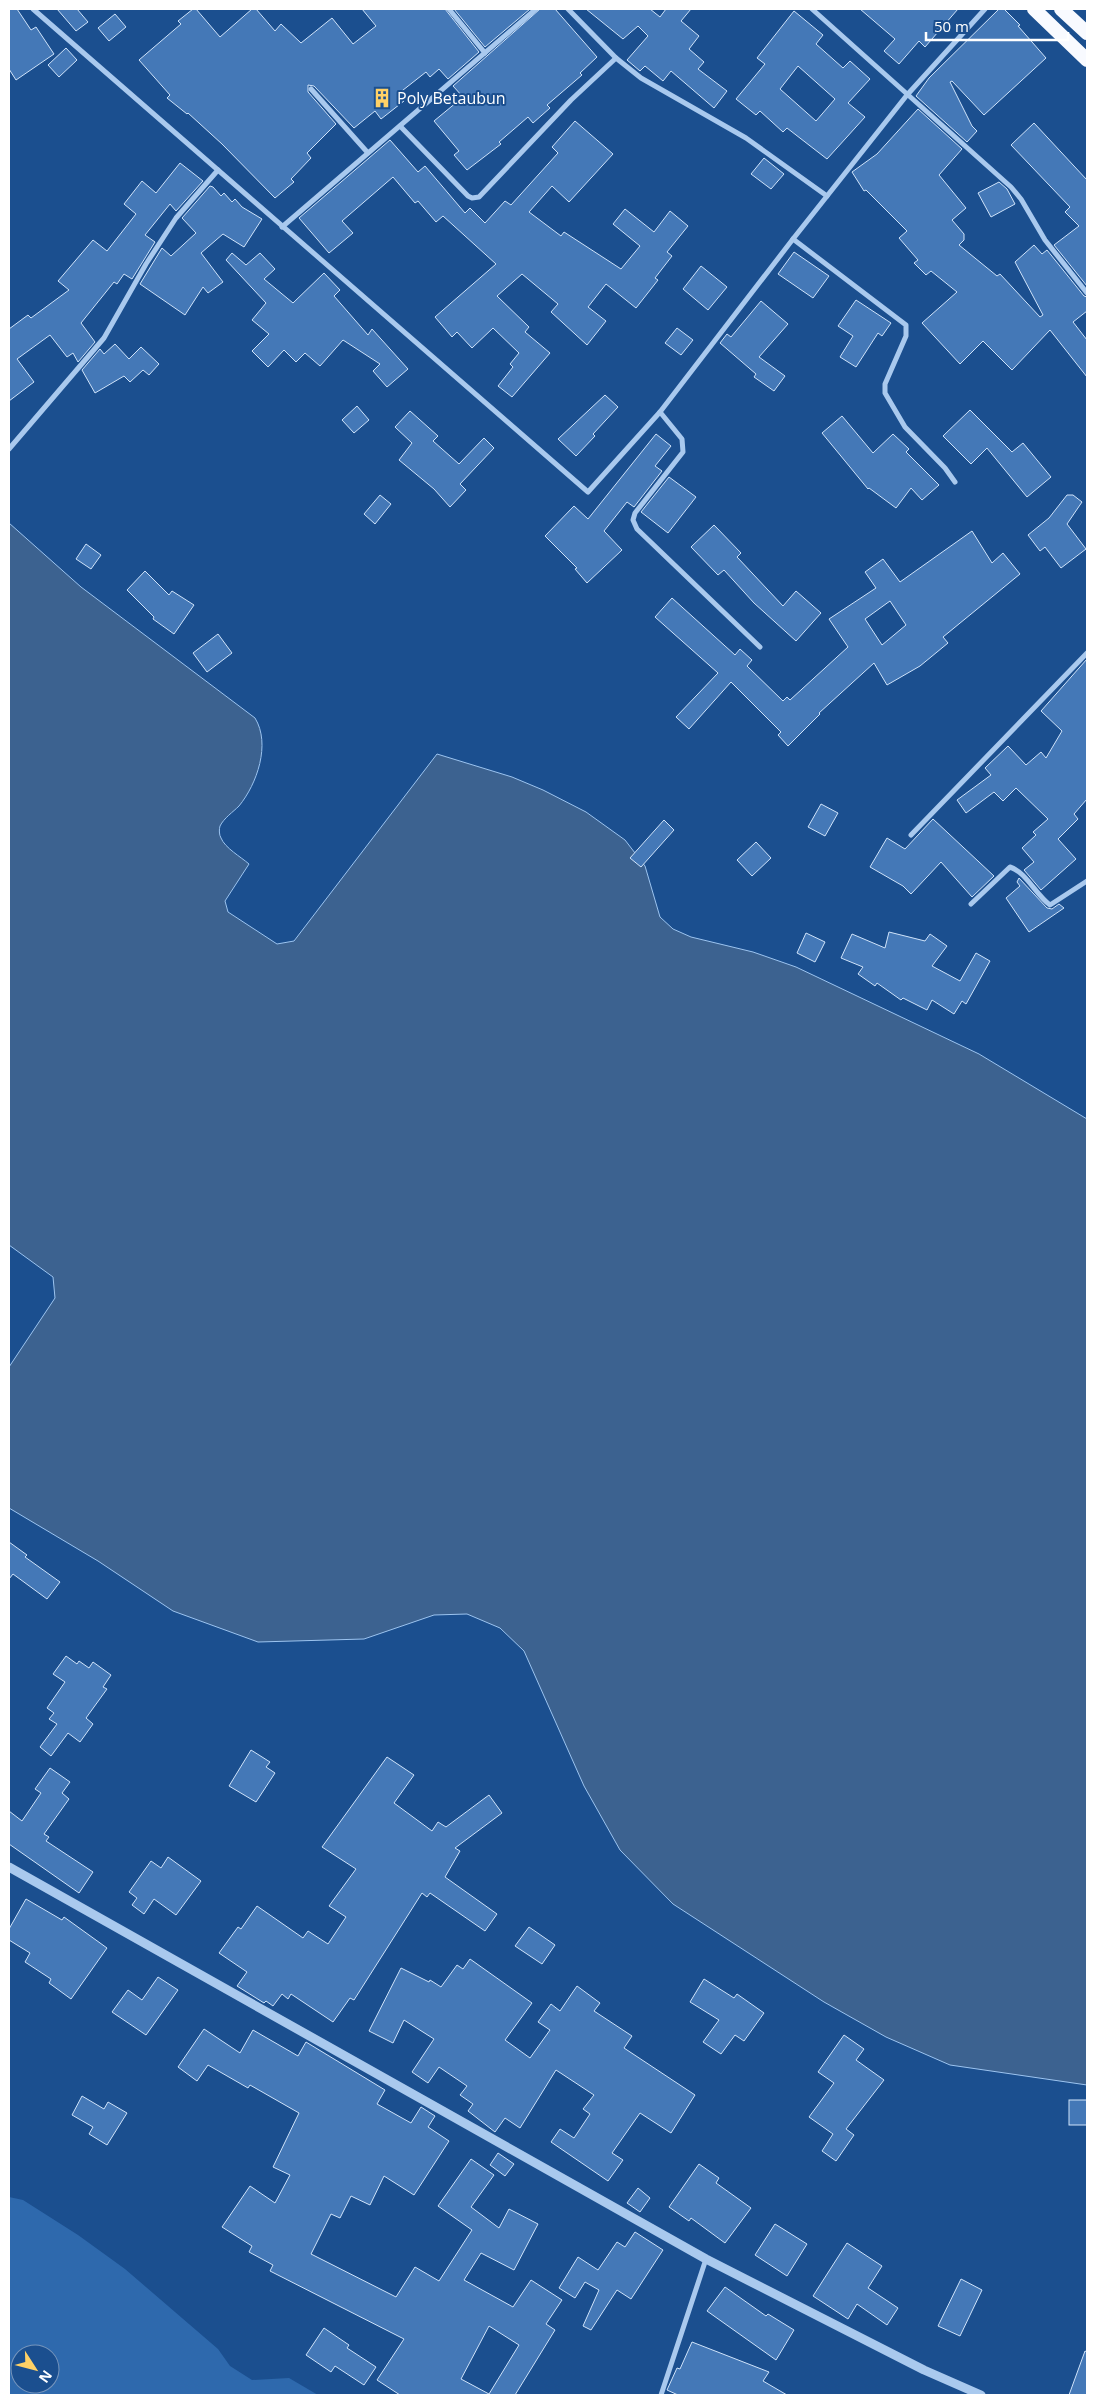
<svg xmlns="http://www.w3.org/2000/svg" width="1096" height="2404" font-family="'Open Sans',sans-serif">
<style>
.green{fill:#2e69ad;fill-rule:evenodd}
.water{fill:#3c6290;stroke:#9cc4f0}
.building{fill:#4478b7;stroke:#cfe3fa;fill-rule:evenodd}
.lines{fill:none;stroke-linecap:round;stroke-linejoin:round}
.minor{stroke:#a9c9ee;stroke-width:5}
.tertiary{stroke:#a9c9ee;stroke-width:9}
.trunk{stroke:#f8faff;stroke-width:14}
.labels{text-anchor:middle;dominant-baseline:central;stroke-width:4;stroke-linejoin:round;paint-order:stroke}
.poi-label{font-size:16px;fill:#fff;stroke:#1b4f8f;text-anchor:start}
</style>
<rect width="100%" height="100%" fill="#1b4f8f"/>
<path class="green" d="M9 2197 23 2200 78 2235 125 2269 218 2349 230 2366 252 2380 289 2378 318 2395H9ZM20 2354H50V2384H20Z"/>
<path class="water" d="M9 523 81 587 255 718C271 744 257 784 239 806 233 812 224 818 220 826 219 829 219 835 221 838 225 848 241 857 249 864L225 901 228 912 277 944 294 941 437 754 512 777 543 790 586 812 625 840 645 866 660 917 673 929 691 937 753 952 796 967 979 1054 1087 1119V2085L950 2065 886 2037 824 2002 673 1904 620 1850 584 1786 524 1651 500 1628 467 1614 434 1615 364 1639 258 1642 173 1611 98 1561 9 1508V1367L55 1298 53 1277 9 1245Z"/>
<g class="building">
<path d="M9 9H17L31 30 36 27 54 54 16 80 9 69Z"/>
<path d="M57 9H77L88 22 76 31Z"/>
<path d="M193 9H196L220 37 252 9H256L275 31 281 24 301 43 332 18 353 44 376 26 362 9H445L479 52 448 79 439 69 430 77 426 72 398 94 404 101 381 119 375 111 354 128 314 86 308 85V92L336 124 307 153 311 158 291 179 294 182 275 198 222 144 188 113 187 114 167 98 170 95 139 60 181 24 178 21Z"/>
<path d="M454 9H530L485 47Z"/>
<path d="M540 9H555L597 57 580 73 582 75 547 105 550 108 533 123 528 117 499 142 501 144 467 170 454 155 459 151 434 121 463 97 453 86Z"/>
<path d="M586 9H650L660 17 666 9H691L681 21 699 36 689 49 704 62 698 69 727 91 714 108 671 71 663 81 645 66 640 71 627 60 648 36 638 26 623 39Z"/>
<path d="M860 9H958L925 47 919 41 899 64 884 51 895 39Z"/>
<path d="M999 9H1004L1020 25 1018 26 1046 58 984 115 952 81 950 82 972 126 977 131 967 142 916 96 929 78Z"/>
<path d="M794 11 823 35 816 44 843 68 850 61 870 79 848 103 865 117 827 159 787 128 783 132 760 111 756 115 736 99 765 64 757 58ZM798 66 835 99 816 121 780 89Z"/>
<path d="M115 14 126 27 109 41 98 28Z"/>
<path d="M66 48 77 60 59 77 48 65Z"/>
<path d="M918 109 962 149 939 175 966 208 952 220 964 234V240L959 245 997 276 1000 274 1040 317 1043 315 1015 262 1034 245 1042 254 1047 250 1084 296 1087 297V311L1073 322 1087 340V377L1050 330 1012 370 983 341 960 364 922 323 957 292 931 271 926 275 914 263 918 260 899 238 907 231 866 190 864 191 852 172 877 154Z"/>
<path d="M575 121 613 154 569 202 552 186 529 212 561 236 564 232 621 269 640 246 613 224 625 209 654 232 670 211 688 226 667 252 672 256 655 278 658 280 636 308 606 284 588 307 606 321 587 345 551 312 558 304 522 274 497 296 529 327 525 332 550 353 512 397 498 386 513 367 510 364 519 353 493 328 472 348 457 332 452 337 435 317 496 264 443 216 436 222 418 201 415 203 393 177 342 221 353 233 329 253 299 218 390 140 418 172 425 166 465 213 470 208 485 223 505 201 511 205 558 153 552 147Z"/>
<path d="M1034 123 1087 180V286L1054 245 1079 226 1065 212 1070 207 1011 145Z"/>
<path d="M764 158 784 174 771 189 751 174Z"/>
<path d="M180 163 203 181 176 211 170 204 145 235 155 242 132 279 124 274 117 284 114 282 81 323 95 342 78 362 73 353 67 357 50 335 17 359 34 382 9 401V329L28 315 31 318 69 290 58 281 93 240 107 251 136 214 124 204 142 181 156 193Z"/>
<path d="M999 182 1007 189 1015 204 991 217 978 193Z"/>
<path d="M210 186 213 187 221 196 224 193 232 202 235 199 242 207 262 219 244 247 223 234 201 253 223 282 208 293 203 287 185 315 140 284 162 248 171 256 196 233 182 218Z"/>
<path d="M794 252 829 276 813 298 778 274Z"/>
<path d="M232 253 246 265 260 253 275 269 264 279 293 303 324 273 340 290 334 296 368 335 372 329 408 369 387 387 373 371 380 364 343 340 320 366 305 353 296 362 284 350 268 367 252 351 269 334 252 320 266 303 226 260Z"/>
<path d="M701 266 727 287 708 310 683 289Z"/>
<path d="M856 300 891 323 882 336 878 333 856 367 840 357 853 336 838 326Z"/>
<path d="M761 301 788 324 759 357 785 376 774 391 754 377 756 374 720 343 727 334 731 337Z"/>
<path d="M677 328 693 340 681 355 665 343Z"/>
<path d="M115 344 129 359 141 347 159 364 149 375 143 370 130 382 124 376 95 393 82 370 100 349 104 354Z"/>
<path d="M605 395 618 407 593 434 595 436 576 456 558 439Z"/>
<path d="M357 406 369 420 354 433 342 420Z"/>
<path d="M970 410 1012 452 1023 443 1051 477 1027 497 987 448 971 464 943 436Z"/>
<path d="M410 411 438 436 433 441 459 464 484 438 494 448 460 484 466 490 450 507 434 489 399 460 412 443 395 427Z"/>
<path d="M842 416 873 453 893 434 909 449 906 452 939 485 922 500 911 488 896 508 869 488 868 489 822 433Z"/>
<path d="M656 434 671 446 655 466 662 471 634 507 627 502 604 531 622 550 587 583 575 569 577 568 545 536 574 506 588 519Z"/>
<path d="M669 477 696 497 668 533 641 512Z"/>
<path d="M380 495 391 504 375 524 364 514Z"/>
<path d="M1067 495H1073L1082 502 1067 524 1086 549 1061 568 1045 547 1040 551 1028 535 1049 518Z"/>
<path d="M714 525 741 553 737 557 783 606 796 591 821 613 796 641 754 603 724 570 718 575 691 547Z"/>
<path d="M972 531 992 563 1003 553 1020 574 943 637 948 643 920 666 887 685 874 663 819 713 820 714 788 746 778 735 781 732 731 682 689 729 676 717 718 673 655 617 672 598 735 655 740 649 752 660 747 666 783 701 787 697 790 700 848 647 829 619 876 588 865 572 883 559 900 582ZM890 601 906 625 882 645 865 619Z"/>
<path d="M86 544 101 555 91 569 76 559Z"/>
<path d="M145 571 169 595 172 591 194 605 174 634 153 619 154 617 127 590Z"/>
<path d="M218 634 232 653 207 672 193 653Z"/>
<path d="M1087 659V799L1074 814 1078 819 1058 839 1076 859 1041 890 1024 870 1034 862 1022 848 1036 835 1033 832 1048 819 1016 788 1003 801 994 792 966 813 957 800 991 775 985 768 1008 746 1026 765 1041 752 1046 758 1062 731 1041 711Z"/>
<path d="M821 804 838 813 825 836 808 827Z"/>
<path d="M933 819 994 876 972 897 941 862 911 894 903 886 870 867 887 838 905 849Z"/>
<path d="M664 820 674 830 641 867 630 858Z"/>
<path d="M756 842 771 858 752 876 737 860Z"/>
<path d="M1019 878 1047 908 1052 909 1059 904 1064 908 1029 932 1006 898 1020 886 1017 882Z"/>
<path d="M889 932 925 941 930 934 947 946 932 966 960 981 976 953 990 961 966 1004 962 1001 954 1014 932 1000 927 1010 903 998 901 1000 877 983 875 986 858 974 863 967 841 958 852 934 885 948Z"/>
<path d="M806 933 825 942 815 962 797 953Z"/>
<path d="M9 1542 27 1555 25 1557 60 1582 47 1599 13 1574 9 1579Z"/>
<path d="M66 1656 77 1664 79 1661 89 1668 93 1662 111 1675 103 1687 107 1689 86 1718 93 1724 80 1742 68 1733 51 1756 40 1747 57 1724 49 1719 54 1713 47 1708 65 1682 53 1674Z"/>
<path d="M251 1750 270 1762 266 1767 275 1773 256 1802 229 1786Z"/>
<path d="M387 1757 414 1775 394 1803 432 1831 438 1822 446 1827 489 1795 502 1813 455 1848 460 1851 445 1877 497 1914 485 1931 430 1893 427 1897 422 1893 354 2000 350 1998 333 2022 291 1994 288 1999 282 1994 273 2006 266 2001 264 2003 237 1986 247 1972 219 1953 238 1927 241 1929 257 1906 303 1938 308 1931 328 1944 346 1917 329 1906 356 1869 322 1847Z"/>
<path d="M50 1768 70 1782 62 1793 69 1799 44 1834 49 1837 46 1841 93 1872 79 1893 9 1844V1811L22 1821 41 1793 35 1789Z"/>
<path d="M168 1857 201 1881 176 1915 154 1899 144 1914 132 1905 137 1898 129 1892 151 1861 161 1868Z"/>
<path d="M26 1899 62 1920 64 1917 107 1948 71 1999 49 1983 51 1979 25 1962 30 1953 9 1940V1929Z"/>
<path d="M529 1927 555 1945 542 1964 515 1946Z"/>
<path d="M470 1959 532 2003 505 2040 530 2058 550 2030 538 2022 551 2004 560 2011 577 1986 600 2003 594 2011 632 2036 624 2048 695 2095 671 2133 640 2113 612 2153 623 2160 608 2181 551 2142 560 2129 574 2138 590 2114 583 2109 594 2095 556 2070 520 2128 505 2118 495 2132 468 2111 473 2104 460 2095 467 2086 439 2067 428 2083 412 2072 434 2039 404 2020 393 2043 369 2031 401 1968 429 1982 430 1980 441 1987 457 1965 463 1969Z"/>
<path d="M158 1977 178 1990 146 2035 112 2012 128 1990 142 2000Z"/>
<path d="M704 1979 734 1998 737 1994 764 2013 744 2041 735 2035 721 2054 703 2042 719 2020 690 2002Z"/>
<path d="M204 2029 240 2053 253 2030 298 2056 306 2042 385 2090 377 2104 411 2123 421 2107 435 2116 428 2127 449 2141 414 2195 384 2176 370 2205 351 2196 340 2218 331 2214 311 2254 396 2297 415 2267 439 2281 472 2230 438 2206 471 2159 494 2175 471 2207 499 2228 509 2209 538 2224 514 2270 481 2253 464 2280 513 2307 531 2280 562 2300 546 2324 555 2330 515 2395H400L377 2380 404 2339 270 2271 273 2265 249 2252 252 2246 222 2227 250 2186 275 2203 290 2175 273 2167 299 2113 250 2085 248 2088 208 2065 197 2081 178 2067ZM489 2326 519 2345 489 2394 461 2379Z"/>
<path d="M844 2035 864 2049 856 2060 884 2080 846 2129 854 2135 836 2161 822 2151 833 2134 809 2117 834 2083 818 2072Z"/>
<path d="M82 2096 104 2109 108 2102 127 2113 107 2145 89 2134 93 2127 72 2115Z"/>
<rect x="1069" y="2100" width="18" height="25"/>
<path d="M498 2153 514 2164 505 2176 490 2165Z"/>
<path d="M699 2164 719 2178 716 2183 751 2208 725 2243 691 2218 689 2221 669 2207Z"/>
<path d="M638 2188 650 2198 640 2212 627 2203Z"/>
<path d="M775 2224 807 2244 787 2276 755 2255Z"/>
<path d="M635 2232 663 2250 631 2299 617 2290 591 2330 583 2326 599 2290 585 2282 575 2298 559 2288 578 2257 598 2270 617 2242 625 2247Z"/>
<path d="M847 2243 882 2266 868 2288 898 2308 887 2325 857 2304 848 2319 813 2296Z"/>
<path d="M961 2279 982 2290 960 2336 938 2326Z"/>
<path d="M725 2287 766 2316 768 2314 794 2330 776 2360 707 2311Z"/>
<path d="M324 2328 349 2345 347 2348 376 2367 364 2385 335 2366 331 2372 306 2355Z"/>
<path d="M692 2342 769 2372 763 2381 787 2395H678L667 2390 677 2368 680 2369Z"/>
<path d="M1085 2351 1087 2352V2395H1069Z"/>
</g>
<g class="lines">
<g class="minor">
<path d="M33 9 588 492 660 412 793 239 907 95 985 9"/>
<path d="M449 9 485 53"/>
<path d="M568 9 616 58 641 78 746 138 827 196"/>
<path d="M812 9 1011 187 1021 199 1045 240 1087 293"/>
<path d="M311 89 368 153"/>
<path d="M400 126 468 196 472 198 479 197 571 100 616 58"/>
<path d="M282 227 536 9"/>
<path d="M793 239 906 325V336L885 384V393L905 427 945 468 955 482"/>
<path d="M660 412 682 439 683 452 635 513 633 520 637 529 760 647"/>
<path d="M9 449 104 338 146 264 176 218 218 170"/>
<path d="M911 835 1087 653"/>
<path d="M971 904 1010 867C1026 872 1036 895 1050 905L1087 881"/>
<path d="M661 2395 706 2259"/>
</g>
<path class="tertiary" d="M9 1867 706 2259 924 2370 981 2395"/>
<g class="trunk">
<path d="M1034 9 1087 60"/>
<path d="M1061 9 1087 33"/>
</g>
</g>
<defs>
<symbol id="building-bare" viewBox="-9 -9 18 18"><path d="M-4-6H4V6H1V3H-1V6H-4ZM-2.5-4.3h1.7v1.8h-1.7ZM.8-4.3h1.7v1.8H.8ZM-2.5-1h1.7V.8h-1.7ZM.8-1h1.7V.8H.8Z" fill="#ffd166" stroke="#1b4f8f" stroke-width="2.5" paint-order="stroke"/></symbol>
</defs>
<g fill-rule="evenodd">
<use href="#building-bare" x="368" y="84" width="28" height="28"/>
</g>
<g class="labels">
<g class="poi-label">
<text x="397" y="98">Poly Betaubun</text>
</g>
</g>
<rect width="1096" height="2404" fill="none" stroke="#ffffff" stroke-width="20"/>
<g transform="translate(35 2369) rotate(126)"><circle r="24" fill="#1b4f8f" stroke="#7695bc"/>
<path d="M0-4L9 19L0 12L-9 19Z" fill="#ffd166"/>
<text y="-8" font-size="14" font-weight="bold" text-anchor="middle" fill="#ffffff">N</text>
</g>
<path d="M926 32v8h142v-8" fill="none" stroke="#ffffff" stroke-width="2.5"/>
<text x="934" y="32" font-size="15" fill="#ffffff" stroke="#1b4f8f" stroke-width="4" paint-order="stroke">50 m</text>
</svg>
